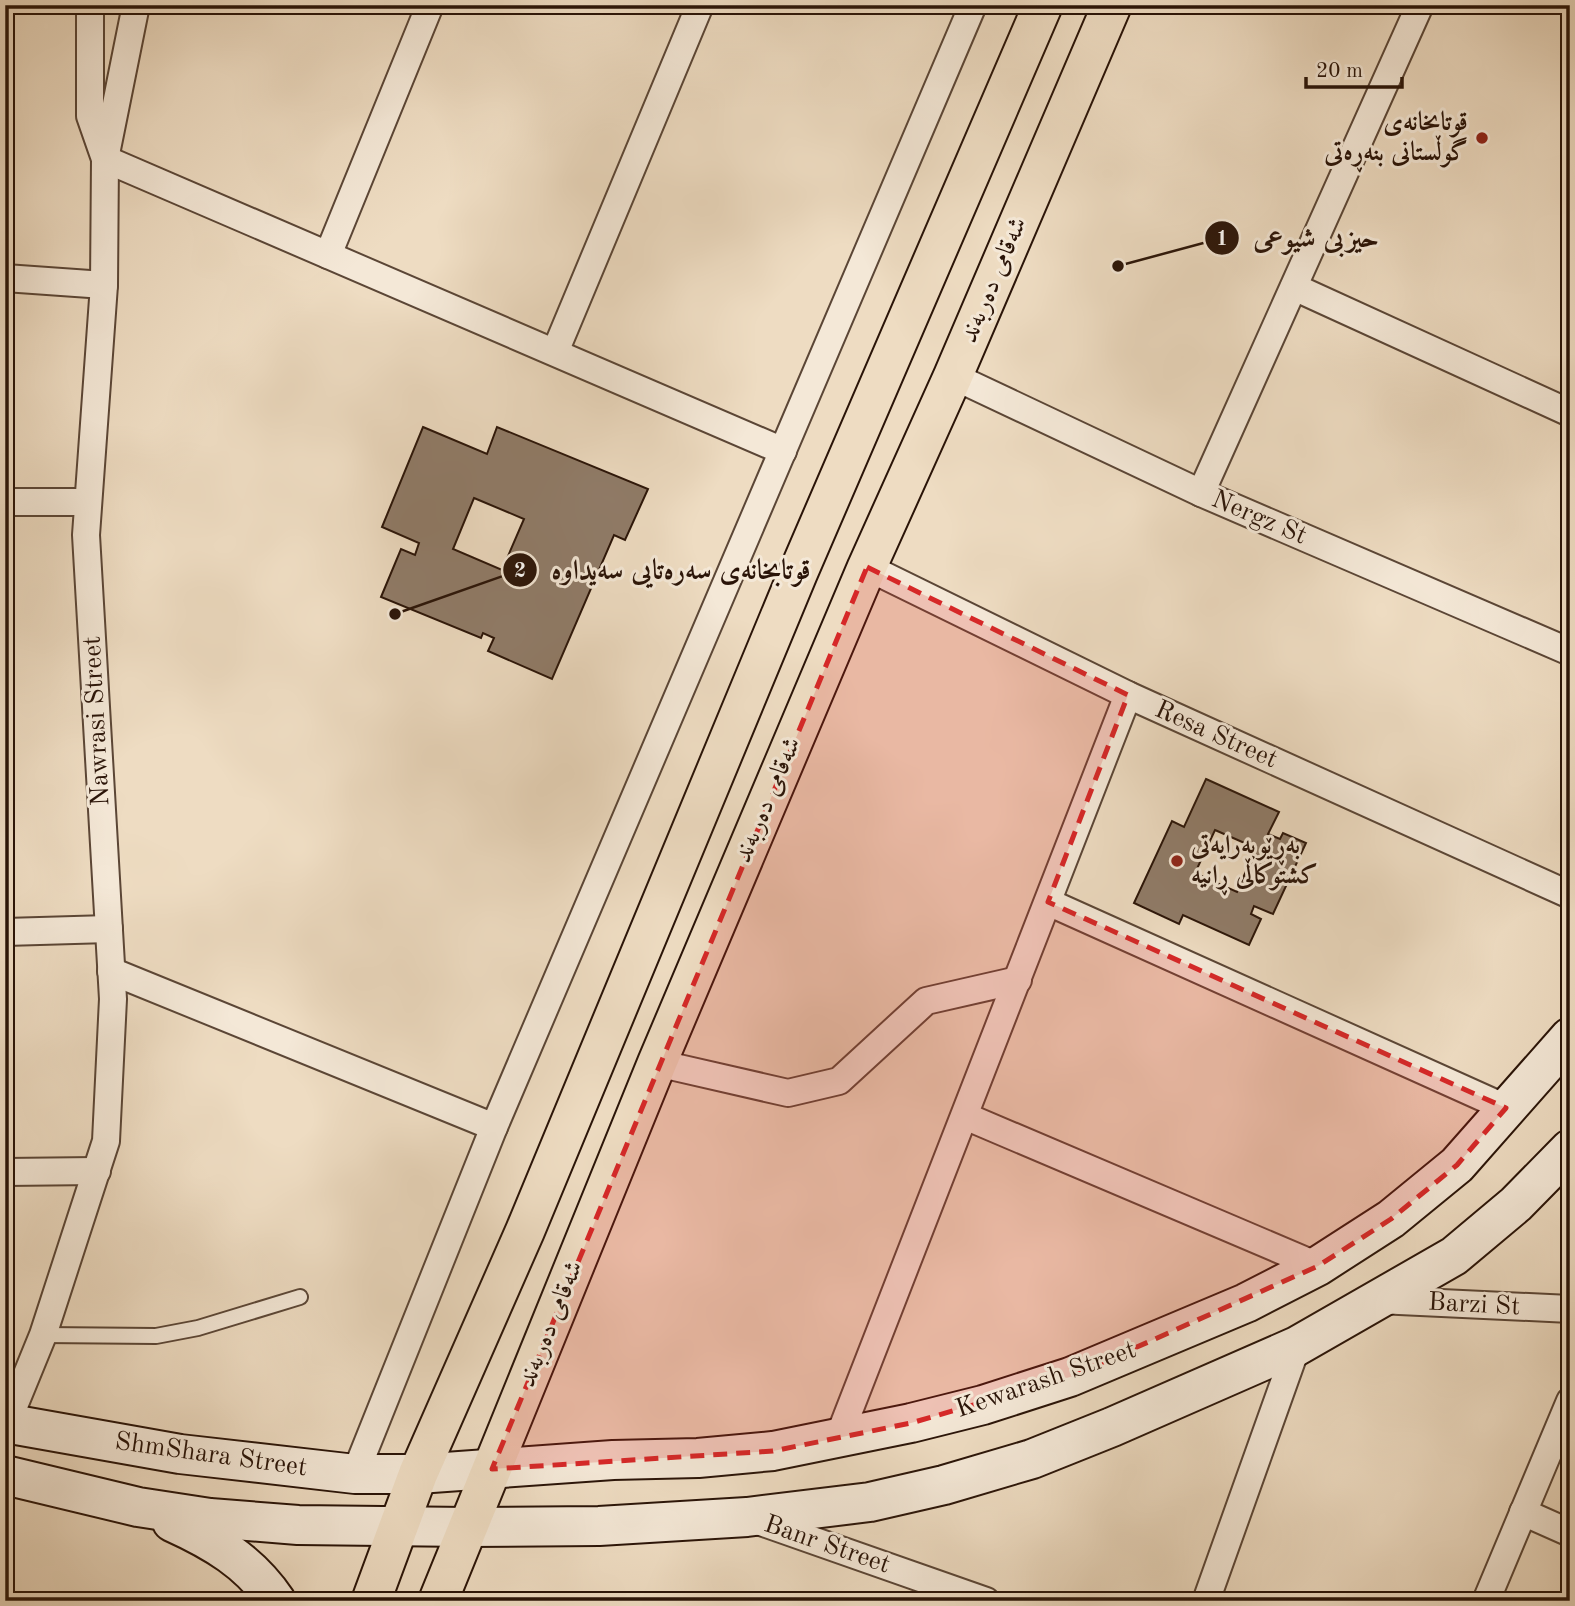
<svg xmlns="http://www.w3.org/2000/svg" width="1575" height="1606" font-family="'Old Standard TT',Amiri,serif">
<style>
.building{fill:#907c69;stroke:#2a1408;stroke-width:2;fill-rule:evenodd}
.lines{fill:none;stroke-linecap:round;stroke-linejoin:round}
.lane-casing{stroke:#5b4636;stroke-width:18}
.street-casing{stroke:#5b4636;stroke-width:30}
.secondary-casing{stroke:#2a1408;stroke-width:42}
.highway-casing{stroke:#2a1408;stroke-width:42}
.lane{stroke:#f4e8d7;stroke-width:14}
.street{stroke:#f4e8d7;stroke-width:26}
.secondary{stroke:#f4e8d7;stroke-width:38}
.highway{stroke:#eedcc2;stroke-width:38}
.marked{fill:#d62828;fill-opacity:0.2;stroke:#d62828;stroke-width:5;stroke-dasharray:14 9;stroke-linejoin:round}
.poi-dot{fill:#8f2418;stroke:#f4e8d7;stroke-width:2.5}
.labels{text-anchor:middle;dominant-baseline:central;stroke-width:6;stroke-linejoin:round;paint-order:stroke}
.poi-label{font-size:26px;font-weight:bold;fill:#2a1408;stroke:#f4e8d7;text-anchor:end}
.street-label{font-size:26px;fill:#2a1408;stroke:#f4e8d7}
.leader{fill:none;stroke:#2a1408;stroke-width:2.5}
.callout-dot{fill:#2a1408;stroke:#f4e8d7;stroke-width:2.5}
.mark-label{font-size:21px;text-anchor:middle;font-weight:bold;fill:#fff}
.callout-label{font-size:28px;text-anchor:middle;font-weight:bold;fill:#2a1408;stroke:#f4e8d7;stroke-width:6;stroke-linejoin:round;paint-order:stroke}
</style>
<rect width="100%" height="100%" fill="#eedcc2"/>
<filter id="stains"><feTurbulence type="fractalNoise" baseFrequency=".00286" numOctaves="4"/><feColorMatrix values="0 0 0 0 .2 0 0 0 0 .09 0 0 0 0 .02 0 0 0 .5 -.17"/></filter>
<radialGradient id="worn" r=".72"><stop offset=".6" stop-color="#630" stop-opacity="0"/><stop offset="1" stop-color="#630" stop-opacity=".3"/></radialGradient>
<g class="building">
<path d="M423 427 487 454 497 427 648 489 625 540 614 535 552 679 488 651 494 638 483 633 481 638 381 597 401 549 415 555 419 543 382 527ZM474 498 524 519 502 570 453 549Z"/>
<path d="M1206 779 1279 812 1268 834 1280 839 1283 833 1306 843 1273 914 1254 906 1251 914 1261 919 1249 945 1183 915 1179 924 1134 903 1172 821 1184 827ZM1215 830 1256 848 1237 892 1195 873Z"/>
</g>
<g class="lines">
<defs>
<path id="lane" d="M43 1335 156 1336 198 1328 300 1297"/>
<g id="street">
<path d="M90 5V116L105 159 783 451"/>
<path d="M328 255 430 5"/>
<path d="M5 278 104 285"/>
<path d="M1294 287 1570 413"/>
<path d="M555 352 700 5"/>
<path d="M953 376 1201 493 1570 652"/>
<path d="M1201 493 1420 5"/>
<path d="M5 502H88"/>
<path d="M867 567 1128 695 1570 895"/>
<path d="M1048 902 1506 1108"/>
<path d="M5 932 109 929"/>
<path d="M111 971 494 1127"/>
<path d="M657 1063 788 1093 839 1081 926 1001 1018 980"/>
<path d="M965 1116 1318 1266"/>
<path d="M5 1172 97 1171"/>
<path d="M1378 1300 1570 1309"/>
<path d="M7 1423 43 1335 106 1141 113 999 86 535 104 285 105 159 136 5"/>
<path d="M838 1439 1128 695"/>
<path d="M355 1474 494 1127 973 5"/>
<path d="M1523 1512 1570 1533"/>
<path d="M755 1520 986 1601"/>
<path d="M1206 1601 1297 1346"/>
<path d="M1486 1601 1570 1401"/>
</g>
<g id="secondary">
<path d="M5 1423 180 1454 355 1474H418L613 1460 698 1458 773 1451 911 1423 983 1405 1070 1377 1246 1303 1318 1266 1391 1219 1457 1165 1570 1037"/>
<path d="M5 1475 138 1507 210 1518 298 1525 467 1527 599 1526 747 1517 870 1502 944 1485 1032 1459 1112 1427 1297 1346 1454 1256 1516 1204 1570 1149"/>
<path d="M172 1522C214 1541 250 1562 276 1601"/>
</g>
<g id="highway">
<path d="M371 1601 418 1474 525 1231 798 573 1043 5"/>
<path d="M438 1601 657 1063 867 567 953 376 1112 5"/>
</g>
</defs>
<use href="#lane" class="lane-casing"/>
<use href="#street" class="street-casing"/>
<use href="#secondary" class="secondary-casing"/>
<use href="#highway" class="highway-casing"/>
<use href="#lane" class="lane"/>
<use href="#street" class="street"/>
<use href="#secondary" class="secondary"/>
<use href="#highway" class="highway"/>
</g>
<path class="marked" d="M867 567 1128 695 1048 902 1506 1108 1457 1165 1391 1219 1318 1266 1070 1377 911 1423 773 1451 492 1469Z"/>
<g class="poi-dot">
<circle cx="1482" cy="138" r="7"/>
<circle cx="1177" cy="861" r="7"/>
</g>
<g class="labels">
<g class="poi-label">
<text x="1468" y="123">قوتابخانه‌ی<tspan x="1468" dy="30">گوڵستانی بنه‌ڕه‌تی</tspan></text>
<text x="1191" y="846" text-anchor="start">بەڕێوبەرایەتی<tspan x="1191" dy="30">کشتوکاڵی ڕانیە</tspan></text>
</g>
<g class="street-label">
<text transform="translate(994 280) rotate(-67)">شەقامی دەربەند</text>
<text transform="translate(1259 518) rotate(23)">Nergz St</text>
<text transform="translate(97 721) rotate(-93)">Nawrasi Street</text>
<text transform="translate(1216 735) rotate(24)">Resa Street</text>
<text transform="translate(768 800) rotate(-67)">شەقامی دەربەند</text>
<text transform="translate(1474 1305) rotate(3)">Barzi St</text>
<text transform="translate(551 1324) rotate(-68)">شەقامی دەربەند</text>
<text transform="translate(1046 1380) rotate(-19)">Kewarash Street</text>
<text transform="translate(211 1455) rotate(8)">ShmShara Street</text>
<text transform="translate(827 1545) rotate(19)">Banr Street</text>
</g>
</g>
<path class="leader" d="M1118 266L1222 238M395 614L520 570"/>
<g class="callout-dot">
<circle cx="1118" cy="266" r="7"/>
<circle cx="395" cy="614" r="7"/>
<circle cx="1222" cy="238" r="18"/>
<circle cx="520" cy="570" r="18"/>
</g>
<g class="mark-label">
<text x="1222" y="245">1</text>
<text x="520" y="577">2</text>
</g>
<g class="callout-label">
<text x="1316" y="247">حیزبی شیوعی</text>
<text x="681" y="579">قوتابخانەی سەرەتایی سەیداوە</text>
</g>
<rect width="1575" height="1606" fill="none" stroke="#eedcc2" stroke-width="28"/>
<rect x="7" y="7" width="1561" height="1592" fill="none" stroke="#2a1408" stroke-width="3.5"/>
<rect x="14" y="14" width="1547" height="1578" fill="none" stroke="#2a1408" stroke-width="2"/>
<path d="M1306 77v10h96v-10" fill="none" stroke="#2a1408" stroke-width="3.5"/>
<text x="1316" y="77" font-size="21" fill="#2a1408" stroke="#f4e8d7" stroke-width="5" paint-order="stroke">20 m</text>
<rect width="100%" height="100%" filter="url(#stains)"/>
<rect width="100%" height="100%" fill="url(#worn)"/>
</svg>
